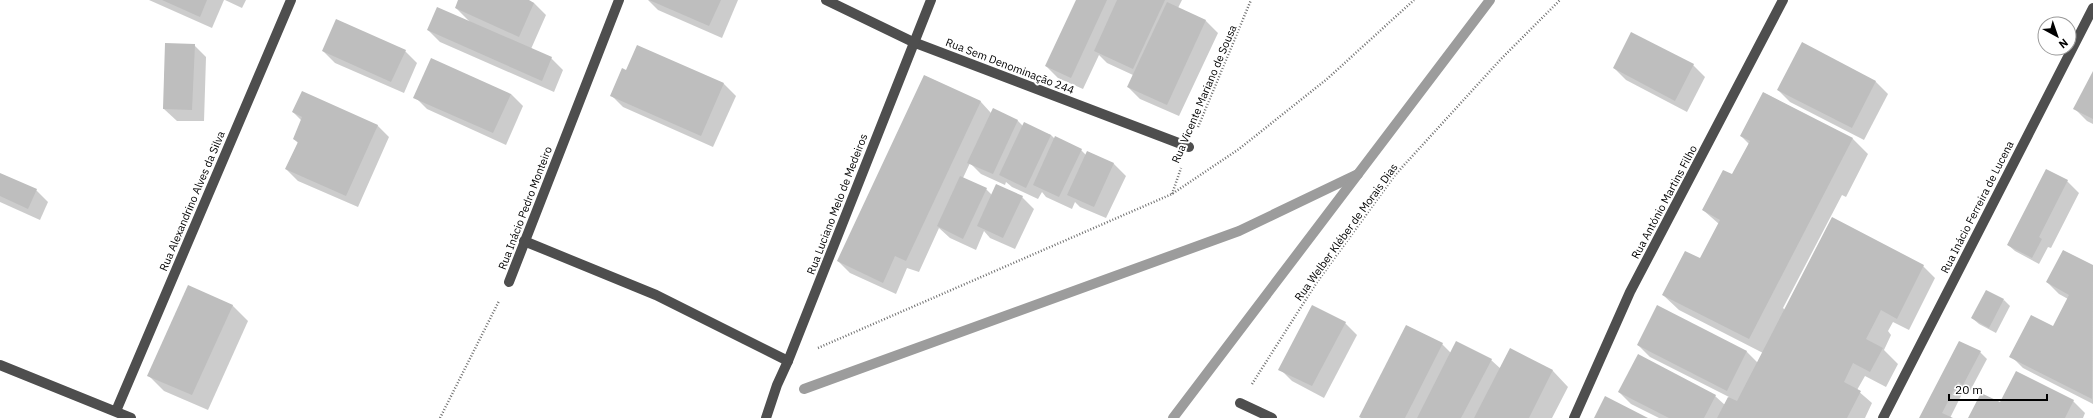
<svg xmlns="http://www.w3.org/2000/svg" width="2093" height="418" font-family="'IBM Plex Sans',sans-serif">
<style>
.shadow{fill:#0003}
.lines{fill:none;stroke-linecap:round;stroke-linejoin:round}
.stream{stroke:#9c9c9c;stroke-width:10}
.building{fill:#bebebe}
.path{stroke:#707070;stroke-width:2.5;stroke-dasharray:1 2;stroke-linecap:butt}
.minor{stroke:#4e4e4e;stroke-width:10}
.labels{text-anchor:middle;dominant-baseline:central;stroke-width:4;stroke-linejoin:round;paint-order:stroke}
.street-label{font-size:11px;fill:#000;stroke:#fff}
</style>
<rect width="100%" height="100%" fill="#fff"/>
<g class="shadow">
<path d="M149 0H224L212 28Z"/>
<path d="M225 0H246L242 8Z"/>
<path d="M459 0H526L534 3 546 15 531 49 551 58 563 70 554 92 440 42 428 30 471 23 456 8Z"/>
<path d="M648 0H738L722 38 658 10Z"/>
<path d="M1077 0H1182L1178 8 1206 21 1218 33 1179 116 1140 99 1128 87 1133 75 1107 63 1099 55 1083 89 1058 78 1046 66Z"/>
<path d="M1802 44 1876 82 1888 94 1864 140 1790 102 1778 90Z"/>
<path d="M194 45 206 57 204 121H177L164 109Z"/>
<path d="M323 51H405L417 63 404 93 335 63Z"/>
<path d="M1693 65 1705 77 1687 112 1626 80 1614 68Z"/>
<path d="M626 72 724 84 736 96 713 147 623 107 611 95Z"/>
<path d="M2093 73V124L2087 121 2075 109Z"/>
<path d="M925 76 981 102 991 113 993 109 1018 121 1023 126 1051 135 1055 139 1081 150 1086 155 1088 152 1114 164 1126 176 1106 218 1080 207 1075 202 1072 209 1046 197 1042 192 1038 199 1012 187 1006 182 1005 185 981 174 970 163 963 178 986 189 992 195 1022 197 1034 209 1015 249 990 238 984 231 976 250 950 238 939 228 919 272 907 268 896 294 850 273 838 261Z"/>
<path d="M1764 93 1853 139 1868 154 1846 197 1842 195 1783 308 1785 310 1923 266 1935 278 1909 330 1893 322 1888 331 1891 335 1884 350 1898 364 1886 387 1865 376 1857 390 1872 403 1865 418H1659L1631 404 1619 392 1715 396 1725 405 1729 397 1650 357 1638 345 1658 307 1747 352 1758 363 1763 353 1679 310 1663 295 1704 262 1719 224 1703 210 1733 176 1749 144 1741 136Z"/>
<path d="M511 94 523 106 506 145 427 109 415 97Z"/>
<path d="M293 112 377 125 389 137 358 207 298 181 286 169 298 143 294 139 302 121Z"/>
<path d="M0 174 36 190 48 202 40 220 0 202Z"/>
<path d="M2067 181 2079 193 2051 248 2048 247 2039 264 2015 251 2008 245Z"/>
<path d="M2063 251 2093 267V404L2023 368 2011 356 2053 328 2068 299 2059 294 2047 282Z"/>
<path d="M2004 300 2010 306 1996 333 1979 324 1972 318Z"/>
<path d="M232 305 248 321 208 410 164 391 148 375Z"/>
<path d="M1345 323 1357 335 1324 398 1292 381 1280 369Z"/>
<path d="M1407 326 1442 344 1451 353 1491 360 1501 369 1511 350 1553 371 1568 387 1552 418H1362Z"/>
<path d="M1960 342 1980 352 1987 359 1970 391 1965 388 1950 418H1920Z"/>
<path d="M2073 401 2085 413 2083 418H1969L2000 404Z"/>
</g>
<g class="lines">
<g class="stream">
<path d="M804 389 1239 231 1358 174"/>
<path d="M1173 418 1490 0"/>
</g>
</g>
<g class="building">
<path d="M162 0H207L200 17Z"/>
<path d="M458 0H529L534 3 519 37 455 8Z"/>
<path d="M649 0H721L709 26Z"/>
<path d="M1076 0H1107L1071 78 1045 66Z"/>
<path d="M1117 0H1165L1133 69 1094 51Z"/>
<path d="M1167 2 1206 20 1167 105 1127 87Z"/>
<path d="M437 7 552 57 542 81 427 30Z"/>
<path d="M336 19 406 50 391 82 322 51Z"/>
<path d="M1631 32 1694 64 1675 101 1613 68Z"/>
<path d="M1802 42 1876 81 1852 128 1777 90Z"/>
<path d="M165 43 195 44 192 110 163 109Z"/>
<path d="M637 45 724 83 701 136 610 96 622 68 626 70Z"/>
<path d="M431 58 511 94 493 133 413 98Z"/>
<path d="M2093 71V119L2073 109Z"/>
<path d="M924 75 981 101 906 261 895 256 883 283 837 261Z"/>
<path d="M302 91 378 125 346 196 285 169 298 142 293 139 302 117 292 112Z"/>
<path d="M1763 92 1853 138 1749 339 1662 295 1685 251 1700 258 1720 220 1702 210 1723 170 1732 174 1750 141 1740 136Z"/>
<path d="M993 108 1018 120 993 174 967 163Z"/>
<path d="M1024 122 1051 135 1026 188 999 175Z"/>
<path d="M1055 136 1082 149 1059 197 1033 185Z"/>
<path d="M1087 151 1114 163 1094 207 1067 195Z"/>
<path d="M2046 169 2068 180 2039 237 2042 239 2032 258 2007 245Z"/>
<path d="M0 173 37 189 28 209 0 196Z"/>
<path d="M960 176 987 188 963 239 937 226Z"/>
<path d="M996 184 1023 196 1003 238 977 226Z"/>
<path d="M1832 217 1924 265 1897 319 1881 310 1866 339 1883 348 1870 372 1853 363 1844 382 1861 391 1847 418H1717L1728 397 1737 401Z"/>
<path d="M2063 250 2093 265 2092 399 2009 357 2031 315 2053 326 2069 295 2046 282Z"/>
<path d="M188 285 233 305 192 395 147 376Z"/>
<path d="M1986 290 2004 299 1989 328 1971 318Z"/>
<path d="M1312 305 1346 322 1312 386 1278 370Z"/>
<path d="M1657 305 1747 351 1727 391 1637 345Z"/>
<path d="M1406 325 1443 343 1405 418H1361L1359 417Z"/>
<path d="M1456 341 1492 359 1461 418H1417Z"/>
<path d="M1959 341 1981 351 1963 385 1958 382 1942 413 1953 418H1919Z"/>
<path d="M1510 348 1553 370 1529 418H1474Z"/>
<path d="M1638 354 1716 395 1704 418H1669L1618 392Z"/>
<path d="M2016 371 2074 400 2065 418H1968L1981 393 2000 402Z"/>
<path d="M1605 396 1648 418H1594Z"/>
</g>
<g class="lines">
<g class="path">
<path d="M1198 127 1251 0"/>
<path d="M1172 194 1181 168"/>
<path d="M818 348 1172 194 1239 149 1327 79 1414 0"/>
<path d="M1252 384 1317 282 1395 175 1501 59 1560 0"/>
<path d="M440 418 499 301"/>
</g>
<g class="minor">
<path d="M826 0 913 42 1189 147"/>
<path d="M524 241 656 295 788 361"/>
<path d="M509 282 619 0"/>
<path d="M0 365 131 418"/>
<path d="M1240 403 1272 418"/>
<path d="M116 411 291 0"/>
<path d="M766 418 777 385 788 361 931 0"/>
<path d="M1574 418 1630 292 1783 0"/>
<path d="M1883 418 2093 8"/>
</g>
</g>
<g class="labels">
<g class="street-label">
<text transform="translate(1010 66) rotate(21)">Rua Sem Denominação 244</text>
<text transform="translate(1204 94) rotate(-67)">Rua Vicente Mariano de Sousa</text>
<text transform="translate(192 201) rotate(-67)">Rua Alexandrino Alves da Silva</text>
<text transform="translate(1664 202) rotate(-62)">Rua António Martins Filho</text>
<text transform="translate(837 204) rotate(-69)">Rua Luciano Melo de Medeiros</text>
<text transform="translate(1977 207) rotate(-63)">Rua Inácio Ferreira de Lucena</text>
<text transform="translate(525 208) rotate(-69)">Rua Inácio Pedro Monteiro</text>
<text transform="translate(1346 232) rotate(-54)">Rua Welber Kléber de Morais Dias</text>
</g>
</g>
<g transform="translate(2057 36) rotate(140)"><circle r="19" fill="#ffffff" stroke="#999999"/>
<path d="M0-3L7 15L0 10L-7 15Z" fill="#000000"/>
<text y="-6" font-size="11" font-weight="bold" text-anchor="middle" fill="#000000">N</text>
</g>
<path d="M1949 394v6h98v-6" fill="none" stroke="#000000" stroke-width="2"/>
<text x="1955" y="394" font-size="12" fill="#000000" stroke="#ffffff" stroke-width="3" paint-order="stroke">20 m</text>
</svg>
